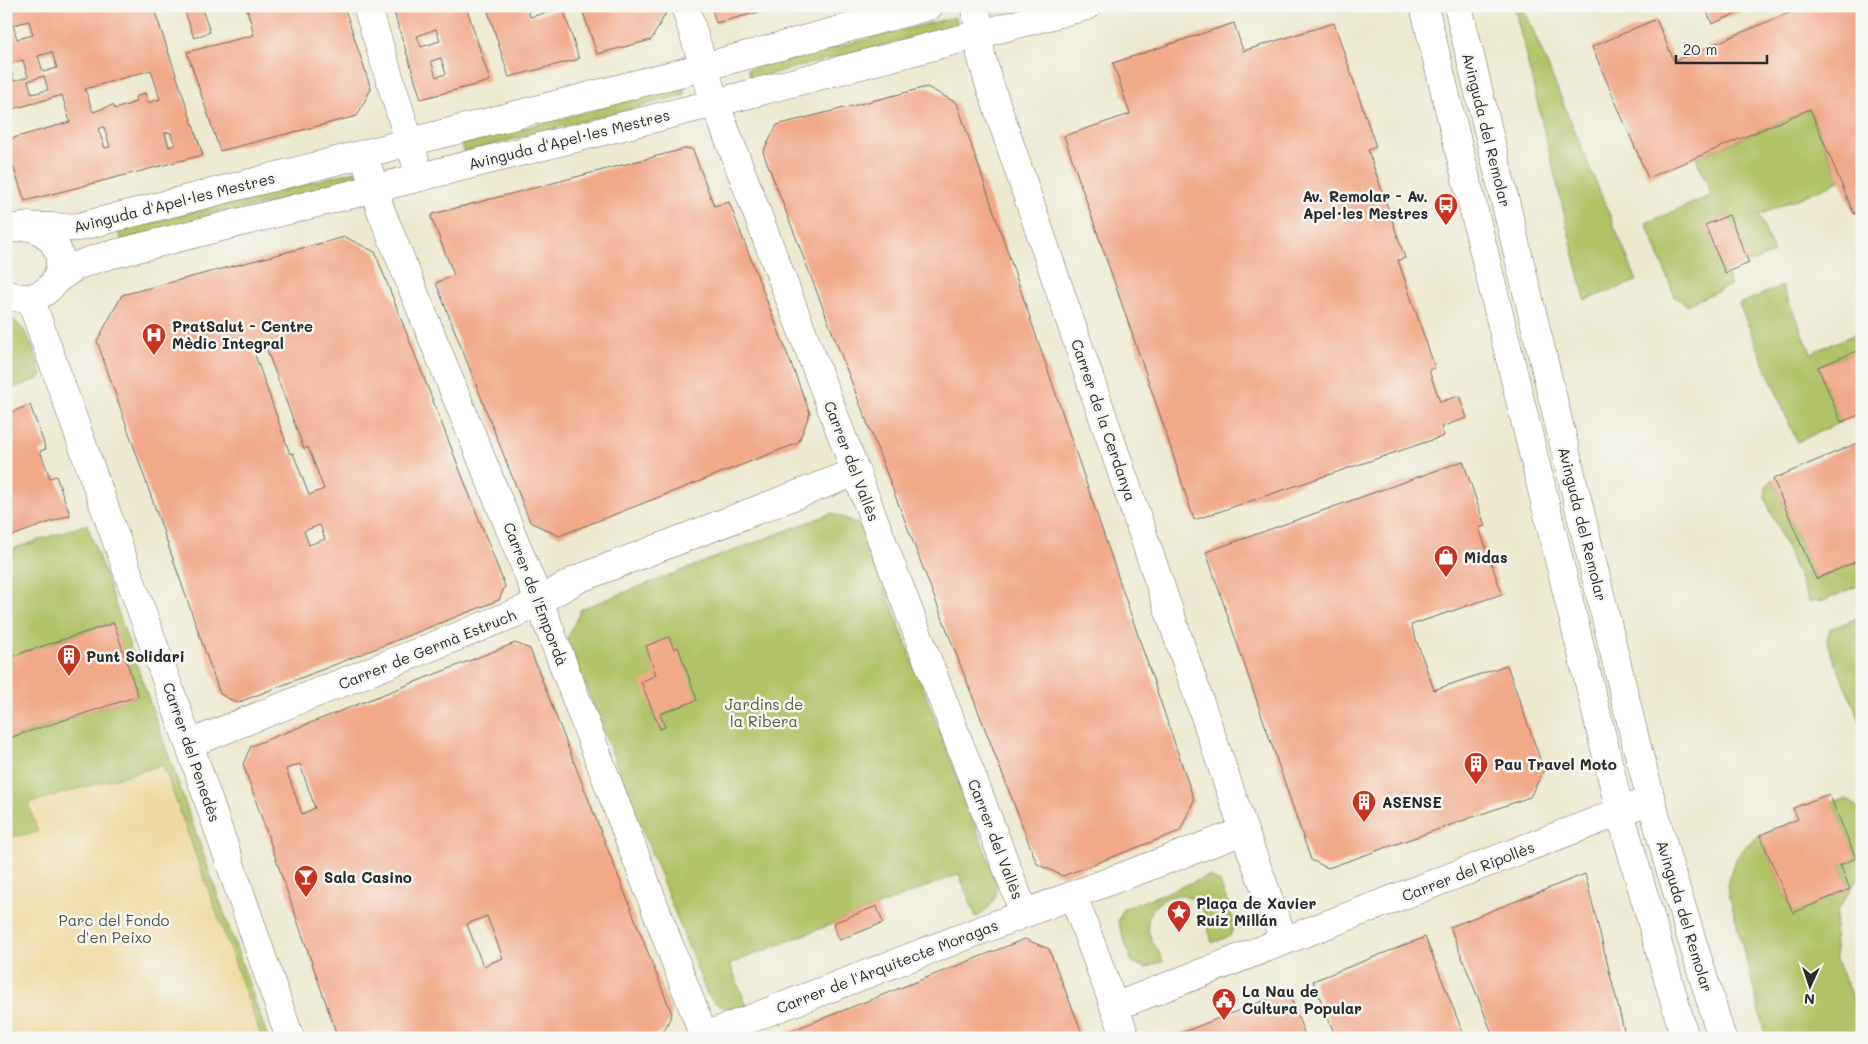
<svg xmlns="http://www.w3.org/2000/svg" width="1868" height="1044" font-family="Mali,sans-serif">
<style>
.green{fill:#b1c366;stroke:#6e7748}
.sand{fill:#eeda9e;stroke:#8c8264}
.building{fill:#f2a988;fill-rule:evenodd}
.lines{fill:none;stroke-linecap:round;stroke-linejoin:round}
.minor-casing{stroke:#6f6e65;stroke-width:29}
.minor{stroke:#fff;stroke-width:28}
.labels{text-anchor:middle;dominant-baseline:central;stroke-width:5;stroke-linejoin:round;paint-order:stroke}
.street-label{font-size:15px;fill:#2b2b2b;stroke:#f6f6f2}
.poi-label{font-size:15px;font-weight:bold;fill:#2b2b2b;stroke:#f6f6f2;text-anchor:start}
.park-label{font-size:15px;fill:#53593d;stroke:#f6f6f2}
</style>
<rect width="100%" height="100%" fill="#f6f6f2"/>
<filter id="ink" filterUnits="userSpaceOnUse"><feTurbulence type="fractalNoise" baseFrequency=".02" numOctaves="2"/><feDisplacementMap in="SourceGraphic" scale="10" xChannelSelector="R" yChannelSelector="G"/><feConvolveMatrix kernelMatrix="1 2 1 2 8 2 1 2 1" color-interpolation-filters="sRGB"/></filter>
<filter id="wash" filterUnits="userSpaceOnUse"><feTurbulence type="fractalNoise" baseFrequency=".0096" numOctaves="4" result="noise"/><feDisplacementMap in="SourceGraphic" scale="20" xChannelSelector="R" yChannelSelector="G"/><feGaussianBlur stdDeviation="1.12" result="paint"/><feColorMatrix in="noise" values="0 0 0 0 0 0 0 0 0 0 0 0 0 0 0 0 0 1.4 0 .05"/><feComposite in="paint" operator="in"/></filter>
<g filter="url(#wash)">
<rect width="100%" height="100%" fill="#ede9d1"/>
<g class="green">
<path d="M1514 6H1523L1637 281 1585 300Z"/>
<path d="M955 17 958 26 751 79 748 69Z"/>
<path d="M683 87 685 95 464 152 462 144Z"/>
<path d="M1810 109 1840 181 1759 215 1774 253 1749 263 1729 215 1705 225 1731 285 1687 305 1675 297 1646 223 1712 195 1696 158Z"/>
<path d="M355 171H357L360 180 121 240 118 231Z"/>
<path d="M1782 286 1811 353 1862 331V349L1818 367 1841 422 1797 442 1739 304Z"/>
<path d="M6 317C30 326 34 353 42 375L36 380 6 390Z"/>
<path d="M1773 479 1816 579 1862 559V584L1826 600 1809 601 1765 498 1766 486Z"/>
<path d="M832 513 861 525 995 877C999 894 993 909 976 917L959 874 730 964 747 1006C730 1011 717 1008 707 994L567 639 581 609Z"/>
<path d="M87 524 268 1038H6V739L138 696 113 623 6 658V551Z"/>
<path d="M1862 616V725L1828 646 1827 638 1830 629Z"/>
<path d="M1846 799 1856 805 1862 814V871L1838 910 1834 934 1836 960 1862 1020V1038H1766L1727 886C1733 861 1738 850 1760 835L1793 913 1850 889 1840 865 1856 858 1832 801Z"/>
<path d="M1209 876 1220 882 1235 924 1230 936 1212 943C1208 931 1208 917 1200 906 1183 884 1146 900 1148 926 1149 941 1158 948 1163 961L1146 968 1132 962 1118 922 1123 909Z"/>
</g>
<path class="sand" d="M163 765 262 1038H6V838L38 832 28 803Z"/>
<g id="blocks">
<g class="building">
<path d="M6 6H153L203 155 25 201 6 146V140L70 122 62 95 6 111ZM29 21 33 35 17 39 13 25ZM52 52 57 68 43 72 38 56ZM23 60 28 77 14 81 9 64ZM151 70 160 99 148 103 145 93 135 97 136 102 115 109 113 105 93 112 85 89ZM44 76 48 90 32 94 28 81ZM104 127 110 147 105 148 98 129ZM170 132 175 145 169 147 165 133Z"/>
<path d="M183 6H201L210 32 194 38Z"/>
<path d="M246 6H344L371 89 357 116 220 151 187 52 254 35Z"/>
<path d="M392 6H466L490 81 421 99ZM436 29 440 41 421 47 417 36ZM441 58 446 74 436 77 431 61Z"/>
<path d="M495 6H527L530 17 563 8 579 59 509 77 487 8Z"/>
<path d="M581 6H663L666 13 651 40 597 54Z"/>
<path d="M711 6H779V7L716 23Z"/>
<path d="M1705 6H1749L1750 8 1712 24Z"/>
<path d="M1805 6H1862V211L1854 214 1810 109 1648 178 1592 47 1656 19 1674 61Z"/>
<path d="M1234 23 1243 51 1334 23 1376 147 1368 150 1405 258 1398 260 1435 368 1429 370 1440 402 1459 396 1467 418 1441 427 1444 436 1194 520 1160 415 1064 136 1130 114 1113 63Z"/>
<path d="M927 87 957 103 1194 800 1180 831 1063 876 1037 864 763 152 777 125Z"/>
<path d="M688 148 693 150 714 206 729 202 810 413 798 443 559 536 530 522 436 283 454 275 431 217 433 214Z"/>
<path d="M1729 215 1749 263 1725 273 1705 225Z"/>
<path d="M345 237 375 252 505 586 499 600 237 703 220 694 97 341 122 295ZM265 345 304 449 308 447 324 489 309 495 293 453 290 454 253 349ZM320 525 325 539 309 545 304 531Z"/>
<path d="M1862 349V414L1841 422 1818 367Z"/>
<path d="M30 405 46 449 40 451 50 478 56 476 70 515 6 538V414Z"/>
<path d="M1862 441V559L1816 579 1773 479Z"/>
<path d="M1463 461 1485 526 1479 528 1502 594 1411 625 1434 690 1507 665 1544 770 1530 797 1328 868 1311 860 1206 552Z"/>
<path d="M114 623 138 696 6 739V658Z"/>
<path d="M669 637 674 649 678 647 697 700 660 714 665 727 660 729 641 682 656 675 646 646Z"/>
<path d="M515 643 530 649 668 1004 672 1014 664 1031 647 1038H338L243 764 251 746ZM300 764 315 808 302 814 286 769ZM487 916 503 958 483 966 467 924Z"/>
<path d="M1829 794 1856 858 1840 865 1850 889 1793 913 1760 835 1798 819 1793 808Z"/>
<path d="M1585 874 1626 1038H1494L1450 927Z"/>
<path d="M877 906 883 923 839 940 833 923Z"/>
<path d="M1425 937 1465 1038H1336L1313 981Z"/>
<path d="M1025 939 1049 949 1084 1038H773Z"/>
<path d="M1288 991 1306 1038H1178L1176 1035Z"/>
</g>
</g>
</g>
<g filter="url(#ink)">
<use href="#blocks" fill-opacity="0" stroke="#6f6e65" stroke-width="1"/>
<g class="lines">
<defs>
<g id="minor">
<path d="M367 6 415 160"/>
<path d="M685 6 715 103 1024 913"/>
<path d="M976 6 981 55 988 80 1244 831"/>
<path d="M1424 6 1607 757 1620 812 1685 1038"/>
<path d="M1458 6 1637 747 1667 859 1722 1038"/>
<path d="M369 171 381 211 539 601 704 1037"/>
<path d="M6 230C29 223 54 229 78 227L703 67 929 6"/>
<path d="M56 280 76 266 98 258 715 103 1087 6"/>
<path d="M6 294C58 316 85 242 28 226"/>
<path d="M30 298 189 744 290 1038"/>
<path d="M189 744 523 610 578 579 856 472"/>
<path d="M1284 941 1638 805"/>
<path d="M1114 1007 1284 941 1244 831 1073 895 1126 1038"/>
<path d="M700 1038 1073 895"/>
</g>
</defs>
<use href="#minor" class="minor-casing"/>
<use href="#minor" class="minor"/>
</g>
</g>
<defs>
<symbol id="bus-pin" viewBox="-11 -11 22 30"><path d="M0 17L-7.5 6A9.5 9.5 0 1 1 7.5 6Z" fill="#c8321e" stroke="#f6f6f2"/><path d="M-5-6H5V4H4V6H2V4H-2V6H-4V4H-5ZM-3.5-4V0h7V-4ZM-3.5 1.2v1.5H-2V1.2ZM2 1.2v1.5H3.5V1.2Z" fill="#fff"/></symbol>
<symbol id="hospital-pin" viewBox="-11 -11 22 30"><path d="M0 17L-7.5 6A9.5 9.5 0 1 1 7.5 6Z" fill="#c8321e" stroke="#f6f6f2"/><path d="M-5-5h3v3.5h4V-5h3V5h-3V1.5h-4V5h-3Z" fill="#fff"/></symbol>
<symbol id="shop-pin" viewBox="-11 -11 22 30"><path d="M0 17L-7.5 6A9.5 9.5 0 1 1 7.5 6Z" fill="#c8321e" stroke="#f6f6f2"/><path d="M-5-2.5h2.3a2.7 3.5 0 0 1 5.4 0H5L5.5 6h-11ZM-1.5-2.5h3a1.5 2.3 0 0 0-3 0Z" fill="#fff"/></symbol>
<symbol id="building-pin" viewBox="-11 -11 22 30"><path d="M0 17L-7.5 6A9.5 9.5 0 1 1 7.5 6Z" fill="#c8321e" stroke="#f6f6f2"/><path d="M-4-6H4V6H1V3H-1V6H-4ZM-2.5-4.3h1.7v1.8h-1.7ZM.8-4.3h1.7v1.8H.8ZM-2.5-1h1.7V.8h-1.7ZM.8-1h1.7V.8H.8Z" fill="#fff"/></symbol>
<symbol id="bar-pin" viewBox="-11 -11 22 30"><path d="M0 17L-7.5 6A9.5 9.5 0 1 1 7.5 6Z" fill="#c8321e" stroke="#f6f6f2"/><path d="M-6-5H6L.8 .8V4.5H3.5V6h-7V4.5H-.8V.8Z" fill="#fff"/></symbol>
<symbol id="sight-pin" viewBox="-11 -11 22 30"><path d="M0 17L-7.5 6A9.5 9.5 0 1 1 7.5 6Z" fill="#c8321e" stroke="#f6f6f2"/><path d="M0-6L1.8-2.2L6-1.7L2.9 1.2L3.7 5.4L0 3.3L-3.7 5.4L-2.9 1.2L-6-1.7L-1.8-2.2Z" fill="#fff"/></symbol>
<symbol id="civic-pin" viewBox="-11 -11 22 30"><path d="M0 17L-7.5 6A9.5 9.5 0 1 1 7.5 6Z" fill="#c8321e" stroke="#f6f6f2"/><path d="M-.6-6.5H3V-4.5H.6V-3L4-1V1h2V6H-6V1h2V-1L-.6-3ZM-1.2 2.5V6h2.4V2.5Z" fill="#fff"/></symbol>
</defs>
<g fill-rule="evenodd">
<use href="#bus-pin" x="1432" y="191" width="28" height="38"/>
<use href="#hospital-pin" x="140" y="321" width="28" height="38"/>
<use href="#shop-pin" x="1432" y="543" width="28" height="38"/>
<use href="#building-pin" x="55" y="642" width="28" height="38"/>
<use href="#building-pin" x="1462" y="750" width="28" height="38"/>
<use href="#building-pin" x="1350" y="788" width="28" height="38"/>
<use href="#bar-pin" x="292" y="863" width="28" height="38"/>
<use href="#sight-pin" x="1165" y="898" width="28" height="38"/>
<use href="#civic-pin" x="1210" y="986" width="28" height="38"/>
</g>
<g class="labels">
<g class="street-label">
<text transform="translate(1487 130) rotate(76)">Avinguda del Remolar</text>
<text transform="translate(569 139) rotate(-14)">Avinguda d'Apel·les Mestres</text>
<text transform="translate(174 202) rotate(-14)">Avinguda d'Apel·les Mestres</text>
<text transform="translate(1104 420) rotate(71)">Carrer de la Cerdanya</text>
<text transform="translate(852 461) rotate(69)">Carrer del Vallès</text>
<text transform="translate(1583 524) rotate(76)">Avinguda del Remolar</text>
<text transform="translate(536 594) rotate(69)">Carrer de l'Empordà</text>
<text transform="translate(427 649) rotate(-22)">Carrer de Germà Estruch</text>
<text transform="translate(192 752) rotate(71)">Carrer del Penedès</text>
<text transform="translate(996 839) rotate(69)">Carrer del Vallès</text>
<text transform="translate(1468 871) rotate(-21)">Carrer del Ripollès</text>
<text transform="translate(1685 916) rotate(73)">Avinguda del Remolar</text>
<text transform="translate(887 966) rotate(-21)">Carrer de l'Arquitecte Moragas</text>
</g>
<g class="poi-label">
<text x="1428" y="196" text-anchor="end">Av. Remolar - Av.<tspan x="1428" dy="17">Apel·les Mestres</tspan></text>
<text x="172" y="326">PratSalut - Centre<tspan x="172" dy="17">Mèdic Integral</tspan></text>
<text x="1464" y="557">Midas</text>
<text x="86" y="656">Punt Solidari</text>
<text x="1494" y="764">Pau Travel Moto</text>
<text x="1382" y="802">ASENSE</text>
<text x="324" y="877">Sala Casino</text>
<text x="1196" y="903">Plaça de Xavier<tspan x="1196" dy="17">Ruiz Millán</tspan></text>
<text x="1242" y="991">La Nau de<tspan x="1242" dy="17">Cultura Popular</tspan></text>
</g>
<g class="park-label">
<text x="764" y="704">Jardins de<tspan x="764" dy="17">la Ribera</tspan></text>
<text x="114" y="920">Parc del Fondo<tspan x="114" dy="17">d'en Peixo</tspan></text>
</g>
</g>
<rect width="1868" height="1044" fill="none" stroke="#f6f6f2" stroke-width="25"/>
<g transform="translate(1810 986) rotate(183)" stroke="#f6f6f2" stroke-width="4" paint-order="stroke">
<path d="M0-4L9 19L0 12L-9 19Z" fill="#2b2b2b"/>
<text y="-8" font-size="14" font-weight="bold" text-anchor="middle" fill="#2b2b2b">N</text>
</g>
<path d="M1676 55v8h91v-8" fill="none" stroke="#2b2b2b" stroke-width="2.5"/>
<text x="1683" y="55" font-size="15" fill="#2b2b2b" stroke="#f6f6f2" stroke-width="4" paint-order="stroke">20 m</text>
</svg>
